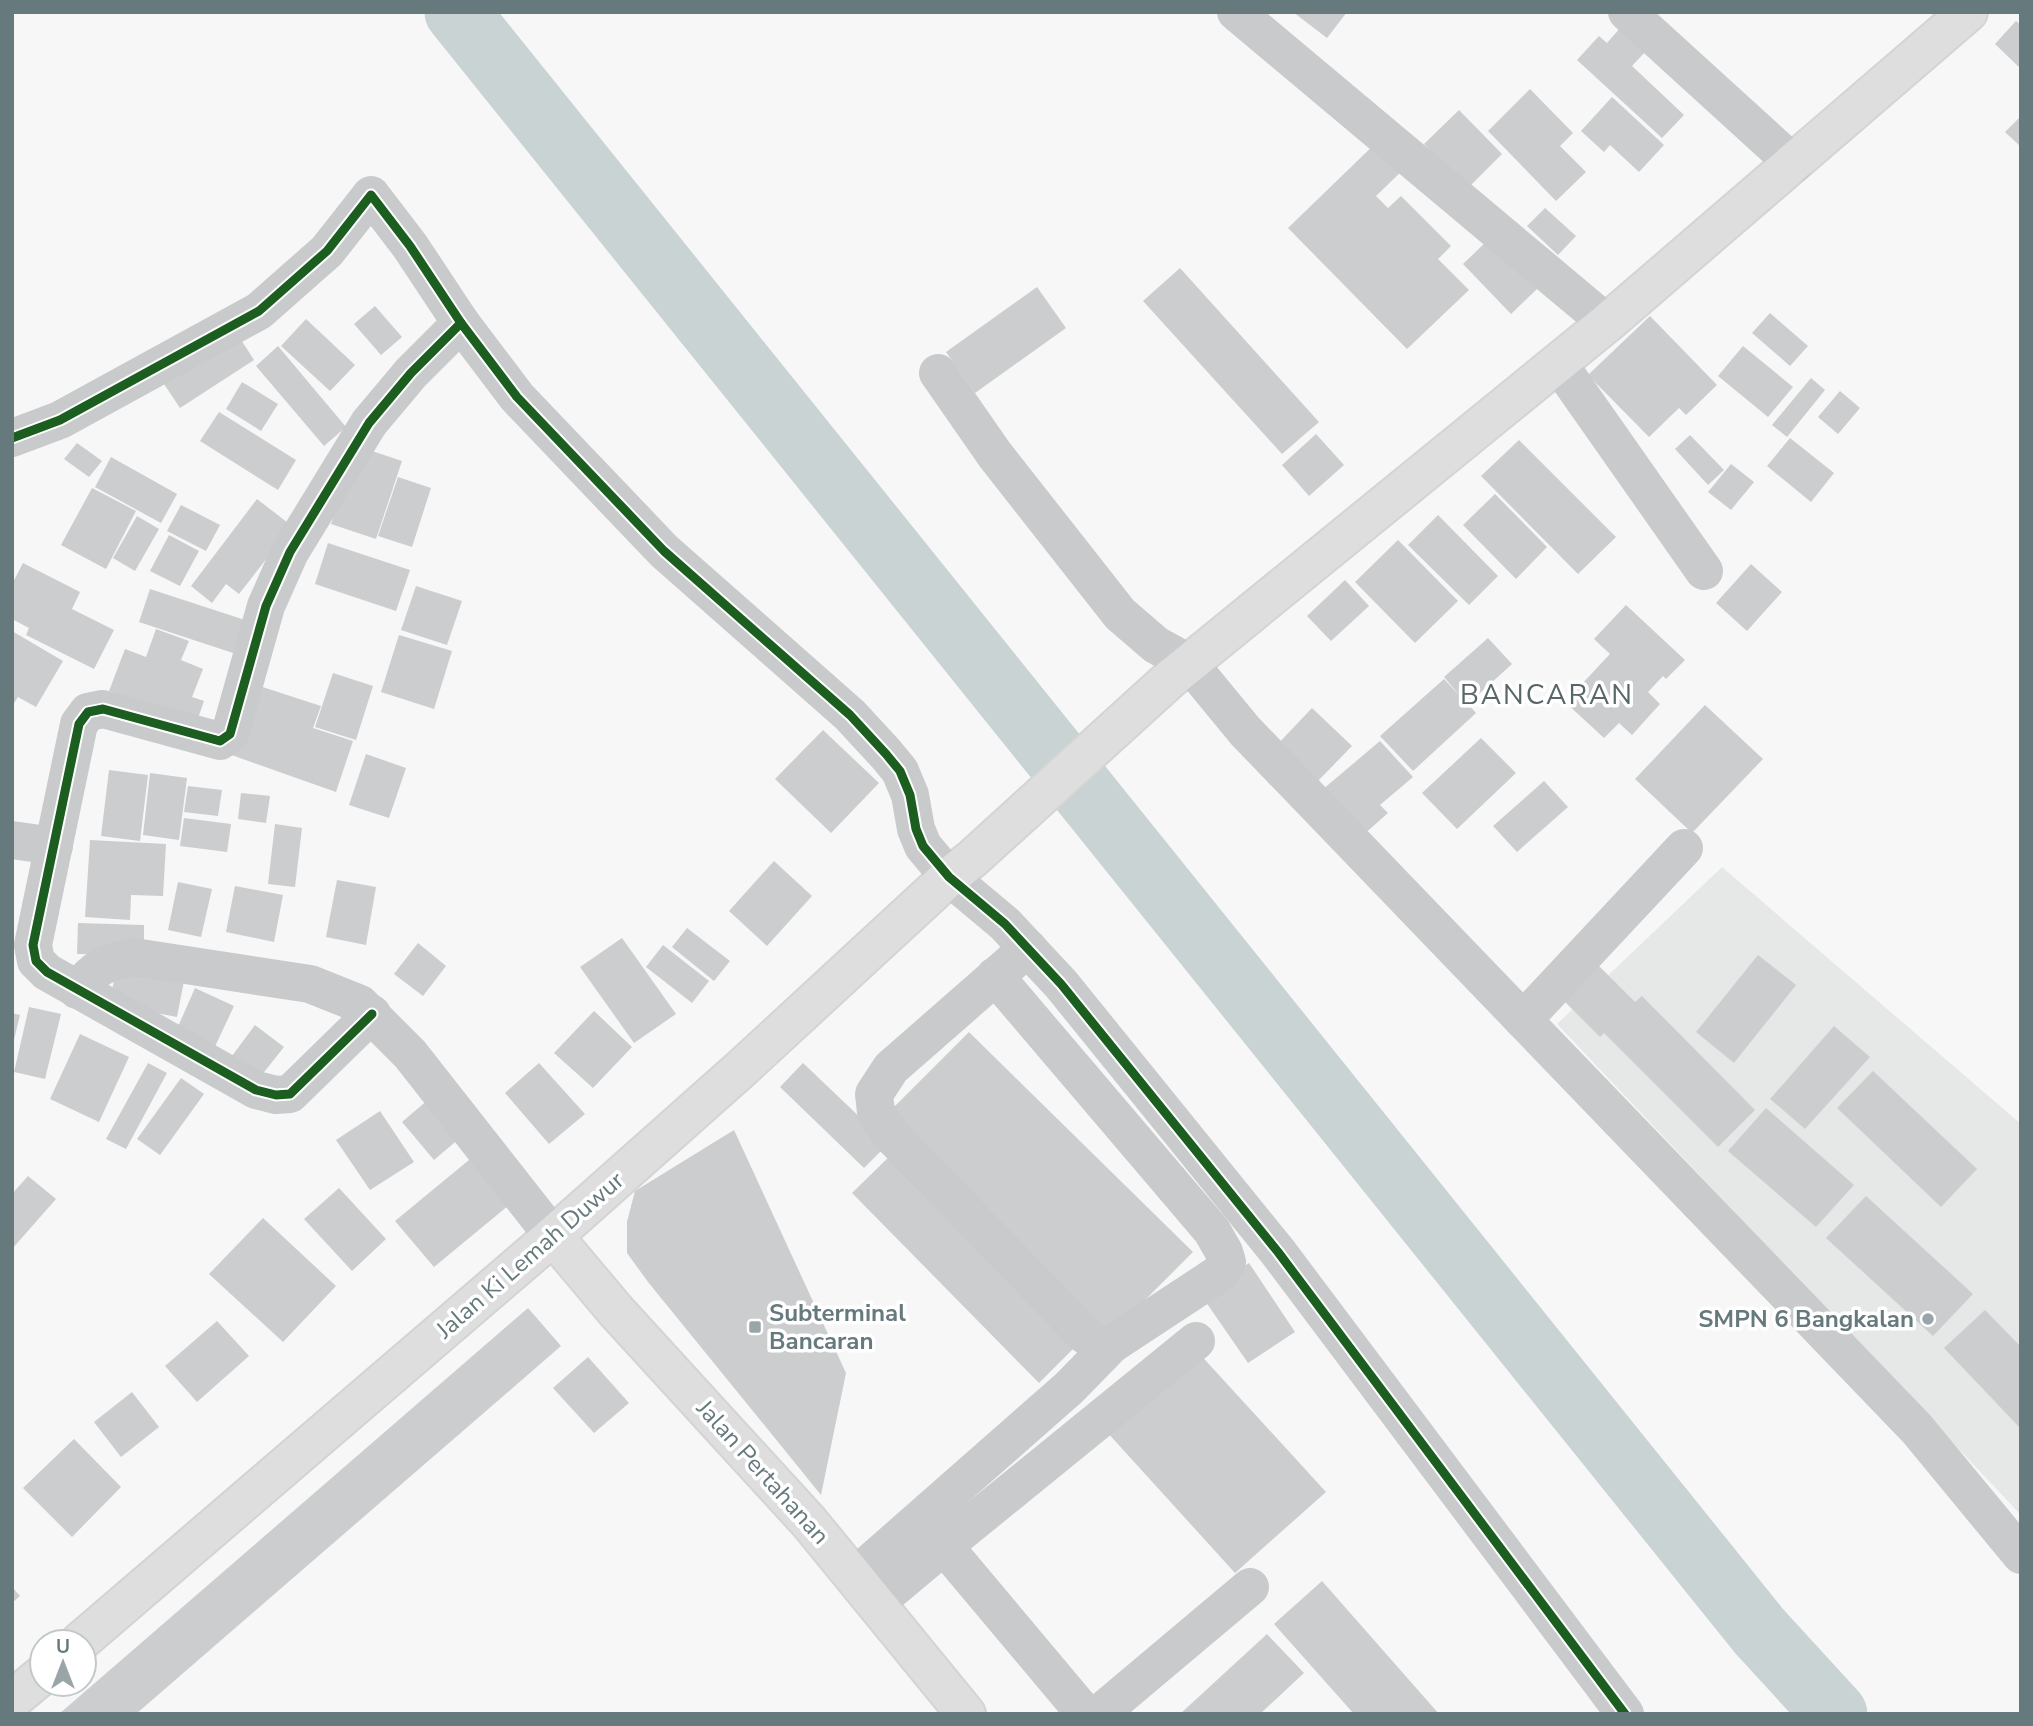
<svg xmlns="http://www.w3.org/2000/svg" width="2033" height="1726" font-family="'Nunito Sans',sans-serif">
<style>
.built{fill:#e6e8e7}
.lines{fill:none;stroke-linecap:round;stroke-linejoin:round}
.river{stroke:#cad3d3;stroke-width:65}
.building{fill:#cccdce}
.major-casing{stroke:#d2d3d4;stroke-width:42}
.highway-casing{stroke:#d3d4d4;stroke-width:42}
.minor{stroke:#c8cacb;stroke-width:38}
.major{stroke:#dededf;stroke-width:38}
.highway{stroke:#dededf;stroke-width:38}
.cycleway-casing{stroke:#fff;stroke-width:13}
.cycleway{stroke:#1b5e20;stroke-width:9}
.poi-dot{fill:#99a5a8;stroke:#fff;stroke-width:2.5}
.labels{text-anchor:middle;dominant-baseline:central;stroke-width:7;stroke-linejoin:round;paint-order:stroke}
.street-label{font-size:24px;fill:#66797d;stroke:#fff}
.poi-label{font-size:24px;font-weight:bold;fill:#66797d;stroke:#fff;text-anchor:start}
.quarter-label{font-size:28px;letter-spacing:2px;fill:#586569;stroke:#fff}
</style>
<rect width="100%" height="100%" fill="#f7f7f7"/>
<path class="built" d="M1722 867 2021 1124V1515L1557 1024Z"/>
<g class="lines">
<path class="river" d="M457 12 1759 1631 1835 1714"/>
</g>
<g class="building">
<path d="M1293 12H1347L1327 38Z"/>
<path d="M2016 21 2021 25V69L1995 44Z"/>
<path d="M1621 27 1646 51 1632 66 1684 115 1662 138 1577 60 1599 36 1607 43Z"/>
<path d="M1530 89 1573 133 1560 146 1586 172 1556 201 1488 131Z"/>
<path d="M1612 97 1664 145 1639 172 1610 145 1604 152 1581 131Z"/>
<path d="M1459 110 1502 154 1467 189 1424 144Z"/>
<path d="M2021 116V147L2005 132Z"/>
<path d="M1381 138 1408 165 1376 196 1388 208 1401 196 1451 246 1438 259 1469 290 1407 349 1288 228Z"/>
<path d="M1545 208 1576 236 1558 255 1527 226Z"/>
<path d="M1489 239 1538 288 1511 314 1463 264Z"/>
<path d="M1180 268 1319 422 1282 454 1143 301Z"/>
<path d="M1037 287 1066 328 975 393 946 352Z"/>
<path d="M375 306 402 337 381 355 354 324Z"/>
<path d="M1770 313 1808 346 1790 366 1752 333Z"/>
<path d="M1650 316 1717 385 1686 415 1679 408 1649 437 1588 375Z"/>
<path d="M306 319 355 365 330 391 281 346Z"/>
<path d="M238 335 254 360 180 408 164 384Z"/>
<path d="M278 346 346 427 324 446 256 366Z"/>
<path d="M1743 346 1793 387 1768 417 1718 376Z"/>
<path d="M1811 378 1825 390 1787 437 1772 425Z"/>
<path d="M242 382 278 404 261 431 226 409Z"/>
<path d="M1840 391 1860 408 1838 434 1818 417Z"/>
<path d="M219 412 296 460 278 490 200 441Z"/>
<path d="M1316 434 1344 465 1309 496 1282 465Z"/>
<path d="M1690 435 1724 470 1708 485 1675 449Z"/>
<path d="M1790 438 1834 473 1811 502 1767 466Z"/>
<path d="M1519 440 1616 537 1578 574 1481 476Z"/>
<path d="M77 443 102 461 89 477 64 459Z"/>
<path d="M357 446 402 461 376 539 331 524Z"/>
<path d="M111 457 177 494 161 523 95 487Z"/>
<path d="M1731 464 1754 482 1731 510 1708 492Z"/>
<path d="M398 477 431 488 412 547 378 536Z"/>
<path d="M92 488 136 511 106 569 61 545Z"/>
<path d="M1495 494 1547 547 1516 579 1463 525Z"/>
<path d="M257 499 292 526 239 594 226 584 212 603 191 586Z"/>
<path d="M181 505 220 525 206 551 167 531Z"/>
<path d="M1438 515 1498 576 1469 605 1408 545Z"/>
<path d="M137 516 159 529 135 571 113 558Z"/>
<path d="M169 535 199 551 180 586 150 571Z"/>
<path d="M1398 540 1458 601 1415 643 1355 582Z"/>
<path d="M328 543 410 570 396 611 315 584Z"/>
<path d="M23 563 80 592 72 609 114 630 94 669 26 635 29 628 12 619V584Z"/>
<path d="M1751 564 1782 592 1747 631 1716 603Z"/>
<path d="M1345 580 1369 606 1331 641 1307 616Z"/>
<path d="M416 586 462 601 447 645 401 630Z"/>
<path d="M150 589 248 621 236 654 139 622Z"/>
<path d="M1626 605 1685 660 1666 679 1663 676 1648 692 1660 704 1632 735 1619 723 1604 738 1565 702 1610 654 1594 639Z"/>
<path d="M156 629 189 641 181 660 203 669 192 697 204 701 196 724 109 691 125 649 146 657Z"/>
<path d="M12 631 63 661 36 707 18 697 12 706Z"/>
<path d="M399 635 452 651 434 709 381 692Z"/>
<path d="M1488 638 1512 664 1468 704 1476 713 1413 771 1380 736 1444 679 1461 697 1444 677Z"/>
<path d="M333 673 373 686 356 740 315 727Z"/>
<path d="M250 683 321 706 313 728 353 741 336 792 226 753Z"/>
<path d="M1705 705 1763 759 1692 833 1635 779Z"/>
<path d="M1312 708 1352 746 1316 783 1276 746Z"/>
<path d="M823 730 879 783 831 833 775 779Z"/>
<path d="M1481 738 1516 773 1457 829 1422 793Z"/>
<path d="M1380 741 1413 777 1380 805 1388 813 1362 836 1322 790Z"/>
<path d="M366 754 406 768 389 818 349 805Z"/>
<path d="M109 770 148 775 140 841 101 836Z"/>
<path d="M150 773 187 778 179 840 143 835Z"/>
<path d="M1544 781 1568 807 1517 852 1493 826Z"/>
<path d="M188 786 222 790 218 816 184 812Z"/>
<path d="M241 793 270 796 266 823 238 819Z"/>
<path d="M184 818 231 824 227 852 180 846Z"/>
<path d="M275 824 302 828 295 887 268 884Z"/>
<path d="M90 840 166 844 163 896 131 895 130 920 85 917Z"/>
<path d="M774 861 812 896 767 946 729 911Z"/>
<path d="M337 880 376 887 366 945 326 937Z"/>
<path d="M178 882 212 889 201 937 168 930Z"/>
<path d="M235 886 283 895 274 942 226 932Z"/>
<path d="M78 923 144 925V955L77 954Z"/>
<path d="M687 928 730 961 714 981 672 947Z"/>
<path d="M622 938 676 1014 634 1043 580 967Z"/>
<path d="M418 943 446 966 423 996 394 974Z"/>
<path d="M663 945 709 981 692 1003 646 967Z"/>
<path d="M1588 955 1635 1002 1642 996 1755 1110 1718 1147 1604 1033 1600 1037 1553 990Z"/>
<path d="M1758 955 1796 985 1734 1063 1696 1032Z"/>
<path d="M117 967 184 981 177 1017 109 1004Z"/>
<path d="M195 988 234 1006 211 1055 173 1038Z"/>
<path d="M29 1007 61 1014 45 1079 14 1072Z"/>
<path d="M594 1011 632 1047 593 1088 554 1053Z"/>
<path d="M12 1013 20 1015 13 1044H12Z"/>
<path d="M255 1025 284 1047 257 1081 229 1060Z"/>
<path d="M1834 1026 1870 1057 1805 1129 1770 1099Z"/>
<path d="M969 1032 1193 1252 1108 1337 884 1117Z"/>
<path d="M80 1034 129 1057 99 1122 50 1099Z"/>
<path d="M148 1063 167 1073 126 1149 106 1139Z"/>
<path d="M539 1063 585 1114 549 1144 505 1093Z"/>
<path d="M803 1063 888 1144 864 1168 780 1087Z"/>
<path d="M1873 1071 1977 1169 1941 1207 1837 1108Z"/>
<path d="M181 1078 204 1094 160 1155 137 1139Z"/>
<path d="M429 1099 461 1137 434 1160 402 1122Z"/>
<path d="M1766 1108 1854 1185 1816 1227 1728 1151Z"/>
<path d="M380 1111 414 1162 370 1190 336 1140Z"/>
<path d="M734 1130 846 1373 821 1495 648 1282 627 1253V1222L635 1191Z"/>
<path d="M897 1149 1084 1338 1039 1383 852 1193Z"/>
<path d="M475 1155 514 1201 434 1267 395 1221Z"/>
<path d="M28 1176 56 1199 12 1249V1194Z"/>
<path d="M339 1188 386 1239 352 1271 304 1219Z"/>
<path d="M1866 1196 1973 1294 1933 1336 1826 1238Z"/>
<path d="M263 1218 336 1286 283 1342 209 1274Z"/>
<path d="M1249 1263 1295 1332 1248 1363 1201 1295Z"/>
<path d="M528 1308 561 1346 136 1714H59Z"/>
<path d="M1985 1310 2021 1347V1429L1944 1348Z"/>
<path d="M217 1321 249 1356 197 1402 165 1366Z"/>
<path d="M1196 1350 1326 1492 1235 1573 1106 1431Z"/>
<path d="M588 1357 629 1403 594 1433 553 1388Z"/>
<path d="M132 1392 159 1427 121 1457 94 1422Z"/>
<path d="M74 1439 121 1487 72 1537 23 1488Z"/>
<path d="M1322 1581 1439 1714H1354L1274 1624Z"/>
<path d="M12 1587 20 1596 12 1603Z"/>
<path d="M1267 1634 1304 1673 1260 1714H1180Z"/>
</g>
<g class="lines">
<defs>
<g id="major">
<path d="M80 1642 553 1236"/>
<path d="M12 1700 42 1675"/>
</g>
<path id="highway" d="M966 1714 809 1522 616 1311 553 1236 742 1068 949 877 972 859 1170 679 1607 323 1968 12"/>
</defs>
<use href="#major" class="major-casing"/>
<use href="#highway" class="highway-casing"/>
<g class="minor">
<path d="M1236 12 1607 323"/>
<path d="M1627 12 1794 164"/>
<path d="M1558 363 1704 571"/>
<path d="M938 373 995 455 1120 614 1156 645 1189 663 1245 731 1917 1429 2021 1555"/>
<path d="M12 438 60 420 259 311 327 251 371 195 410 246 461 323 517 397 664 551 850 715 886 754 900 771 910 795 916 829 923 846 949 877 1005 924 1061 984 1278 1252 1625 1714"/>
<path d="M12 840 54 846"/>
<path d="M995 976 1212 1231 1224 1252 1227 1262 1220 1273 1112 1344 1096 1343 1085 1335 891 1135 876 1112 874 1094 891 1068 1028 948"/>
<path d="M77 990C95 967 106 962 134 957L310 984 360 1004 410 1054 553 1236"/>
<path d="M372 1014 290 1094 276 1095 256 1090 47 972 36 961 33 945 79 724 88 712 103 709 220 741 230 734 266 606 290 552 369 423 411 373 461 323"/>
<path d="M1523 1020 1684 848"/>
<path d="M944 1546 1196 1341"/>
<path d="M854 1577 1069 1388 1112 1344"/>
<path d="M876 1603 944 1546 1085 1714"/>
<path d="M1099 1714 1250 1587"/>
</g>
<use href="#major" class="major"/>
<use href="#highway" class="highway"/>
<defs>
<g id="cycleway">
<path d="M12 438 60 420 259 311 327 251 371 195 410 246 461 323 517 397 664 551 850 715 886 754 900 771 910 795 916 829 923 846 949 877 1005 924 1061 984 1278 1252 1625 1714"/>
<path d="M372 1014 290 1094 276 1095 256 1090 47 972 36 961 33 945 79 724 88 712 103 709 220 741 230 734 266 606 290 552 369 423 411 373 461 323"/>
</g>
</defs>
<use href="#cycleway" class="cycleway-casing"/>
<use href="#cycleway" class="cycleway"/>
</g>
<g class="poi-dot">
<circle cx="1928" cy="1319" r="7"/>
<rect x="748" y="1320" width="14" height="14" rx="3.5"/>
</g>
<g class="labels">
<g class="street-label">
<text transform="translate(530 1255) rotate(-41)">Jalan Ki Lemah Duwur</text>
<text transform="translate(763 1472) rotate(48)">Jalan Pertahanan</text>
</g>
<g class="poi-label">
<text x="769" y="1313">Subterminal<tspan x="769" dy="28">Bancaran</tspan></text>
<text x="1914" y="1319" text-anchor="end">SMPN 6 Bangkalan</text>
</g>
<g class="quarter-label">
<text x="1547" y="695">BANCARAN</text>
</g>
</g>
<rect width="2033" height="1726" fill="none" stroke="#66797d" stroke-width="28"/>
<g transform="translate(63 1663)"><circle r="33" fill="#ffffff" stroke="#c2c9cb" stroke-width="2"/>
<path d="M0-5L12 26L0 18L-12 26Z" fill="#99a5a8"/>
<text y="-10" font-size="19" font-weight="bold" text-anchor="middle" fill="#66797d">U</text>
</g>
</svg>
